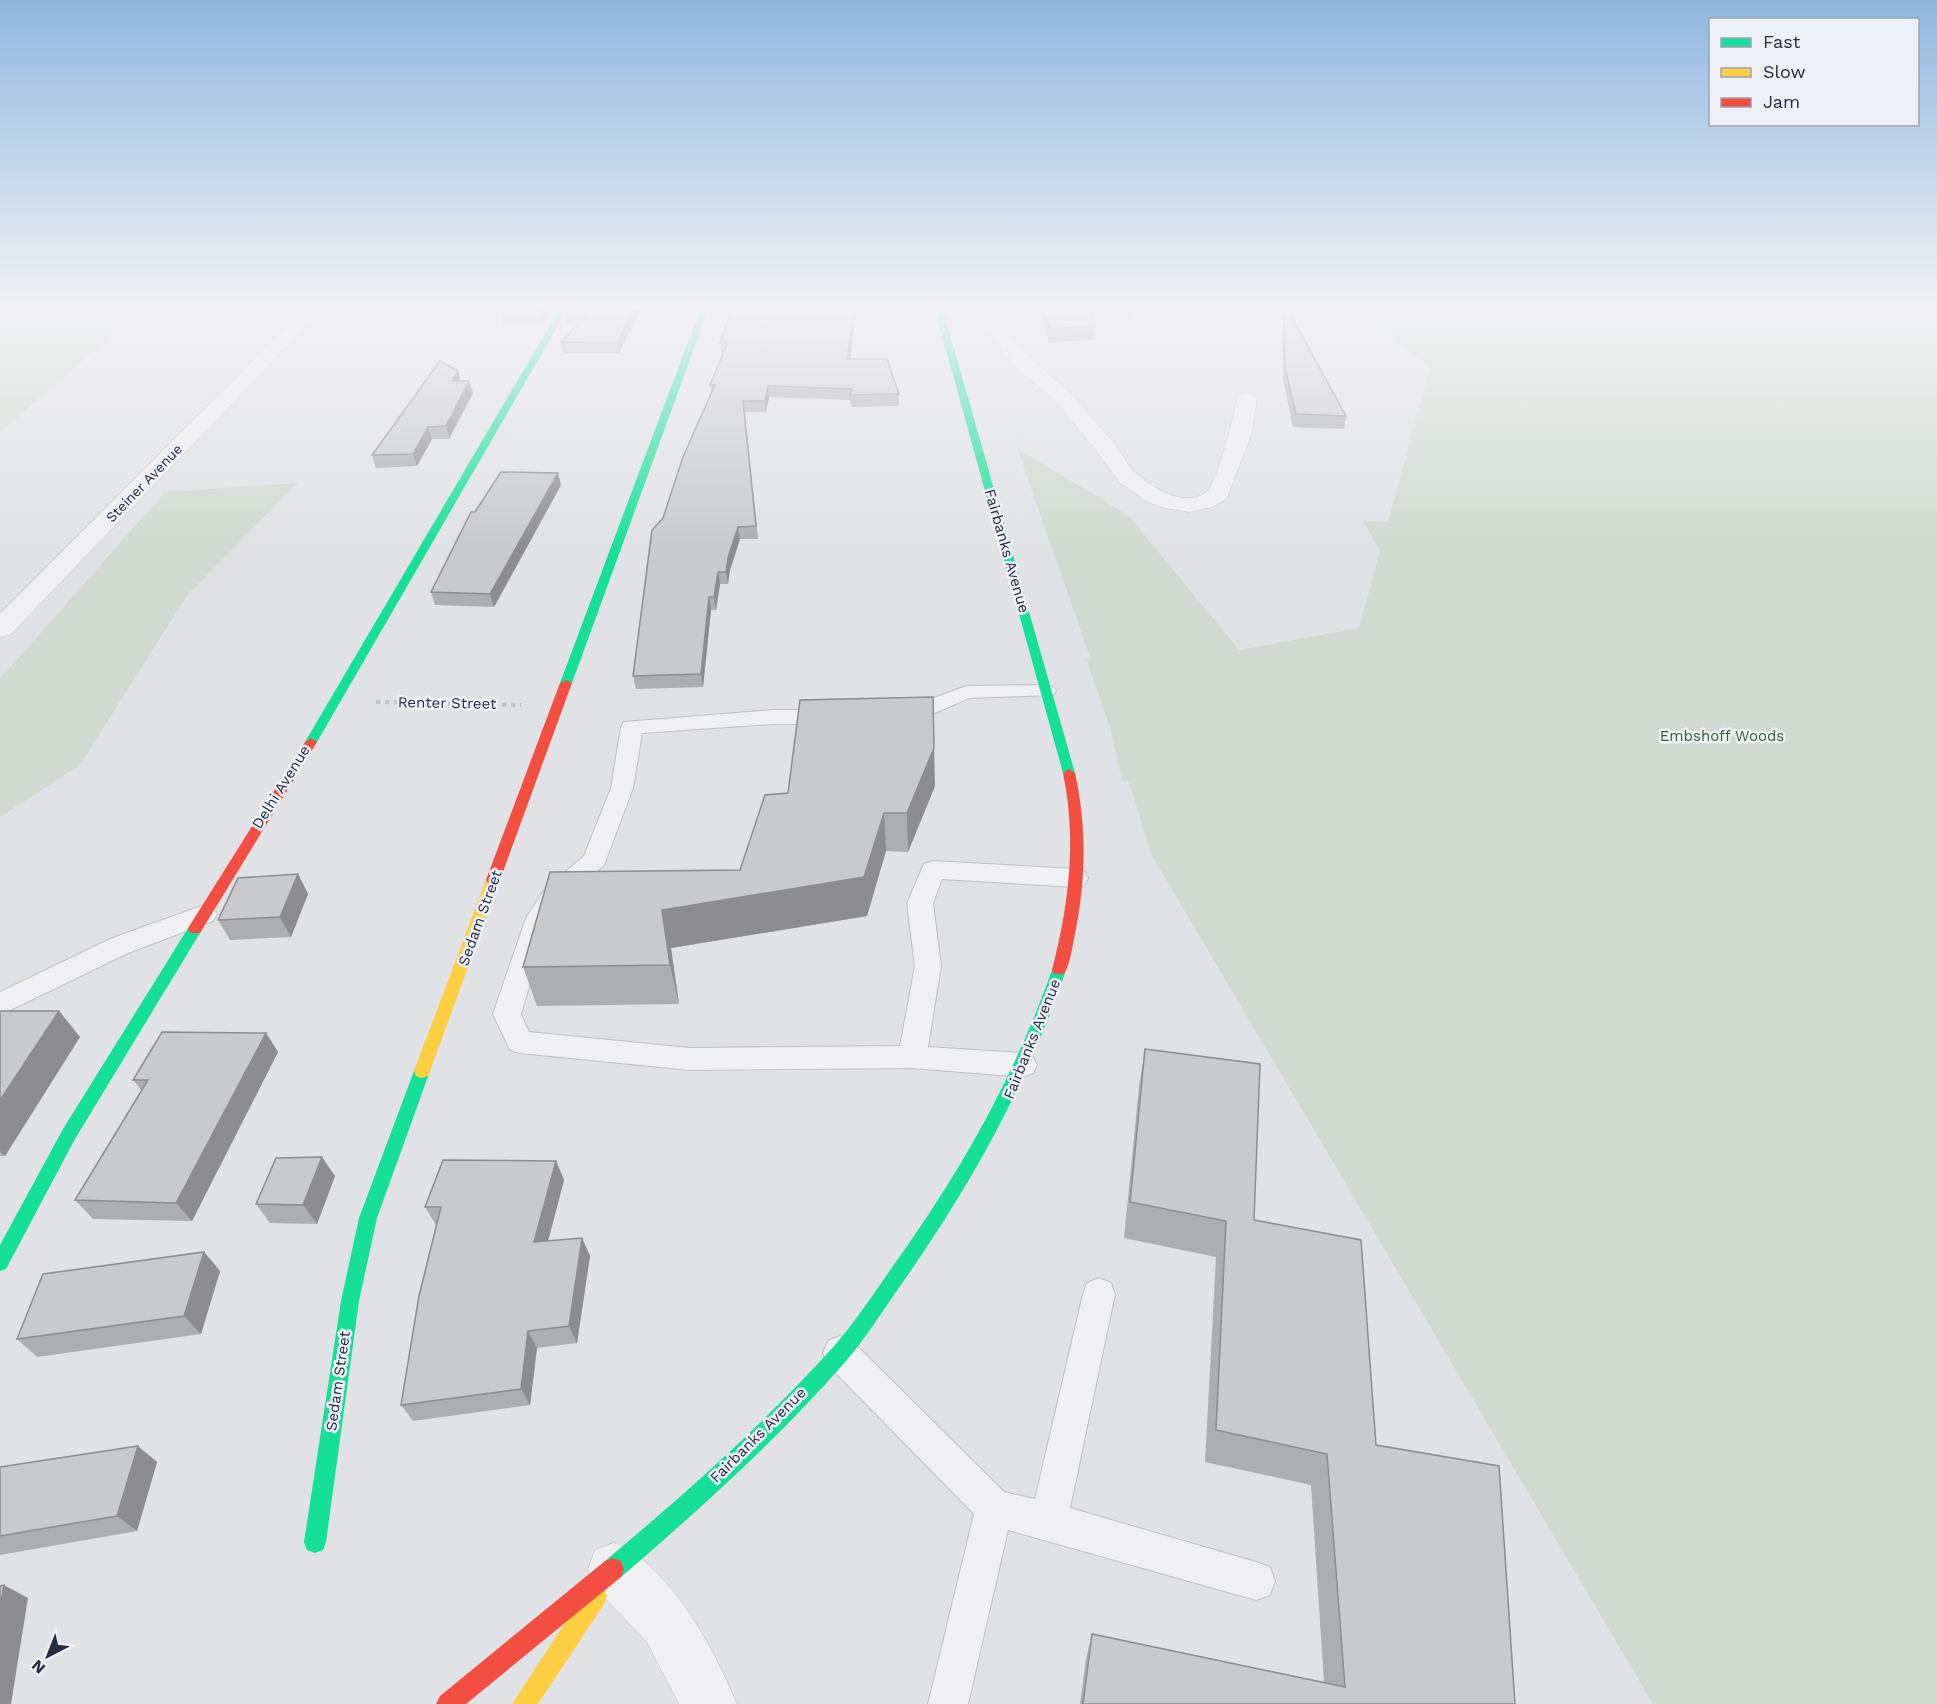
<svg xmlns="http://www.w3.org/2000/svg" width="1937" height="1704" font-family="'Work Sans',sans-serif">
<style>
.green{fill:#d0dad0}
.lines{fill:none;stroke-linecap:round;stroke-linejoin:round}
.lane-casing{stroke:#bfc0c4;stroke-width:2}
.street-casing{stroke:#bfc0c4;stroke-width:1}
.path{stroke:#c2c3c9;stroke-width:4;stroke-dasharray:4.5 4.5;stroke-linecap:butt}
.lane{fill:#f0f0f3;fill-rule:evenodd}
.street{fill:#f0f0f3;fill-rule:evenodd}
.fast{fill:#16e098;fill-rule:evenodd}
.slow{fill:#ffcf43;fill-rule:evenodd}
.jam{fill:#f24e42;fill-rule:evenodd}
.wall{fill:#adaeb1}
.shaded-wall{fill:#8d8d90}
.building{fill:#c9cace;stroke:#8d8d90;stroke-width:1.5}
.labels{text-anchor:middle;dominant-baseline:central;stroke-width:5;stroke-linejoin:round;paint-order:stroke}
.far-street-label{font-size:14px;fill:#262d41;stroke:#edf0f6}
.street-label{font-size:15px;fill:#262d41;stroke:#edf0f6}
.park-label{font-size:15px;fill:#365e32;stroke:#edf0f6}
</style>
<rect width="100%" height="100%" fill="#e1e2e6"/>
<g class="green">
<path d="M0 310H142L0 432Z"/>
<path d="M1358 310H1937V1704H1653L1151 854 1129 782 1122 781 1111 731 1086 658 1090 657 1017 448 1129 516 1239 650 1359 628 1380 551 1363 521 1388 522 1430 368Z"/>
<path d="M298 483 188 594 80 765 0 817V679L165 492Z"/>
</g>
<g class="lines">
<defs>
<g id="lane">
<path d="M1046 685 1053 687 1056 691 1053 695 969 698 919 720 911 722 895 720 892 715 895 710 908 708 966 686Z"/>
<path d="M773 710H830L838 712 841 717 838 722 830 724H773L642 733 633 788 606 860 603 866 563 901 547 926 521 1014 529 1032 690 1048 900 1046 915 966 907 903 924 864 933 861 1076 869 1085 872 1088 878 1085 884 1076 887 942 879 933 903 941 966 928 1047 1023 1053 1033 1057 1037 1065 1033 1073 1023 1077 912 1068 690 1070 520 1053 510 1050 493 1014 526 918 545 889 584 856 611 788 621 727 624 722Z"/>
<path d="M204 905 213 907 217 914 213 921 128 953 0 1015V992L110 939Z"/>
<path d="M1099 1278 1111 1283 1115 1294 1070 1508 1256 1562 1270 1567 1275 1581 1270 1595 1256 1600 1008 1530 968 1704H928L974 1514 828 1365 823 1353 828 1341 840 1336 852 1341 1004 1492 1035 1499 1083 1294 1087 1283Z"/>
</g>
<g id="street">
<path d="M303 310H322L10 635 0 637V614Z"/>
<path d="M980 310H998C1016 355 1048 368 1078 402 1090 415 1102 429 1114 443 1121 452 1126 463 1135 472 1151 487 1188 511 1208 490 1219 478 1233 417 1237 399L1240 395 1247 393 1254 395 1257 399 1251 436 1227 498 1213 507 1189 512 1164 508 1148 502 1119 482 1098 453 1053 398 1022 373 1002 351 986 326Z"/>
<path d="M614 1543C671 1566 714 1649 737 1704H679L647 1642 595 1588 588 1569 595 1550Z"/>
</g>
</defs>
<use href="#lane" class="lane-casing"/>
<use href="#street" class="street-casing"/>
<path class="path" d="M376 702 521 705"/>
<use href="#lane" class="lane"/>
<use href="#street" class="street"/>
<g class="fast">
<path d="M559 310H567L317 742 311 746 307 745 305 742Z"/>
<path d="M700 310H708L572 683 566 686 562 685 560 683Z"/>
<path d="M935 310H943L1075 773 1073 776H1065L1063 773Z"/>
<path d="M195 924 200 925 202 929 200 933 75 1139 6 1269 0 1271V1245L63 1129 190 925Z"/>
<path d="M1059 964 1064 966 1066 970C1028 1082 973 1182 905 1279 886 1306 868 1335 847 1360 778 1439 700 1509 621 1577L613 1580 605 1577 602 1569 605 1561C685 1494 764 1424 834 1346 856 1321 874 1293 893 1266 961 1171 1013 1080 1052 970L1054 966Z"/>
<path d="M422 1064 428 1066 430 1071 377 1218 359 1301 326 1542 323 1550 315 1553 307 1550 304 1542 341 1301 359 1218 414 1071 416 1066Z"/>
</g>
<g class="slow">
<path d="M493 875 500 880 430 1071 428 1076 422 1078 416 1076 414 1071 486 880Z"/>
<path d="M596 1585 604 1588 607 1596 604 1604 538 1704H512L588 1588Z"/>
</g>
<g class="jam">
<path d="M566 680 572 683 500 880 493 885 488 883 486 880 560 683Z"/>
<path d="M311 738 317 742 200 933H190L188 929 190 925 305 742Z"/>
<path d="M1069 769 1075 773C1087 827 1086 880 1075 934 1072 947 1071 962 1064 974H1054L1052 970C1069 905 1077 840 1063 773Z"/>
<path d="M613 1558 621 1561 624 1569 621 1577 466 1704H436L440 1696 605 1561Z"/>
</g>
</g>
<g class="wall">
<path d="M486 310H551L543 325 503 324 501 313 502 311 486 312Z"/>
<path d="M641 310 619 353H563L561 342 578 325H566L564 315Z"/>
<path d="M731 310H857L850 359 899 394V406L851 407 850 400 769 397 766 412H745L758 539H740L730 570 728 584H720L716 610H711L703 687 636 689 633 676 663 518 711 393 710 385 723 353H721L720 343Z"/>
<path d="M1039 310H1131L1130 318 1094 319 1096 326 1095 339 1049 343Z"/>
<path d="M1282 310H1288L1346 416 1344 429 1293 427 1283 380Z"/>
<path d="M461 381H469L473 393 449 439H432L417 466 376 468 372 455Z"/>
<path d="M558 473 561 485 494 607 435 605 431 592 475 512Z"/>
<path d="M935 786 908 852 886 851 867 916 671 948 679 1004 537 1006 523 967 740 870Z"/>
<path d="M298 874 308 894 291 937 230 940 218 920Z"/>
<path d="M0 1011H59L80 1037 5 1156H0Z"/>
<path d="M266 1033 278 1052 192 1221 93 1219 75 1200 142 1091 133 1080Z"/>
<path d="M1145 1049 1254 1220 1515 1704H1080L1086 1659 1092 1634 1324 1682 1311 1485 1205 1462 1216 1257 1124 1238 1139 1087Z"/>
<path d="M556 1161 564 1180 548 1241 582 1238 590 1256 577 1343 537 1348 530 1405 413 1421 401 1405 437 1225H436L425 1207Z"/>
<path d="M335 1176 317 1224 270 1223 256 1204Z"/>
<path d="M204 1252 220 1271 201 1334 37 1357 17 1339Z"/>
<path d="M157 1462 137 1531 0 1555V1467Z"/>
</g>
<g class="shaded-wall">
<path d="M543 310H551L543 325 540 314Z"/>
<path d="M633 310H641L619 353 617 343Z"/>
<path d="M855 310H857L848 370 847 359Z"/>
<path d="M458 371 461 383 452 381Z"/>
<path d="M469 381 473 393 449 439 446 426Z"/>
<path d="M768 386 769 397 766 412 765 401Z"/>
<path d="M428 427 432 439 417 466 413 454Z"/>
<path d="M558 473 561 485 494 607 490 594Z"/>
<path d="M738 527 740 539 730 570 728 584 726 572 728 558Z"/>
<path d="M718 572 720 584 716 610 714 597Z"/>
<path d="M709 597 711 610 703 687 701 674Z"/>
<path d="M933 697 935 786 908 852 907 813Z"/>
<path d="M884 813 886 851 867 916 671 948 679 1004 670 965 662 910Z"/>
<path d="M298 874 308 894 291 937 280 917Z"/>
<path d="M59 1011 80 1037 5 1156 0 1151V1100Z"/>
<path d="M266 1033 278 1052 192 1221 176 1203Z"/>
<path d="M322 1157 335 1176 317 1224 303 1205Z"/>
<path d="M556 1161 564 1180 543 1260 534 1242Z"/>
<path d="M582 1238 590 1256 577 1343 569 1326Z"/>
<path d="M204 1252 220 1271 201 1334 184 1316Z"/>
<path d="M528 1331 537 1348 530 1405 521 1389Z"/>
<path d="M138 1446 157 1462 137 1531 117 1516Z"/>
<path d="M4 1585 28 1598 11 1704H0V1606Z"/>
</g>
<g class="building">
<path d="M502 310H543L540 314 501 313Z"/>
<path d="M566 310H633L617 343 561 342 588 315H564Z"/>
<path d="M731 310H855L847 359H887L899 394 850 395 852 389 768 386 765 401H743L756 526 738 527 728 558 726 572H718L714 597H709L701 674 633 676 652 530 663 518 683 457 715 385H710L728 342 720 343Z"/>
<path d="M1044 310H1090L1096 326 1050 329Z"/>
<path d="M1284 310H1288L1346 416 1296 414 1285 368Z"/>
<path d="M440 361 458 371 452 381H469L446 426 428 427 413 454 372 455Z"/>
<path d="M501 472 558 473 490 594 431 592 471 512H475Z"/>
<path d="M933 697 934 748 907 813H884L864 877 662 910 670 965 523 967 550 872 740 870 765 795 788 793 800 700Z"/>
<path d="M298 874 280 917 218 920 238 878Z"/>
<path d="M0 1011H59L0 1100Z"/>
<path d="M162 1032 266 1033 176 1203 75 1200 148 1080H133Z"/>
<path d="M1145 1049 1260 1064 1254 1220 1361 1240 1376 1445 1499 1466 1515 1704H1083L1092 1634 1345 1687 1327 1454 1216 1430 1226 1221 1130 1202Z"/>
<path d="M322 1157 303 1205 256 1204 276 1158Z"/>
<path d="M443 1160 556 1161 534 1242 582 1238 569 1326 528 1331 521 1389 401 1405 419 1296 441 1207H425Z"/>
<path d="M204 1252 184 1316 17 1339 43 1274Z"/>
<path d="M138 1446 117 1516 0 1536V1467Z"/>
<path d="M4 1585 0 1606V1586Z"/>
</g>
<linearGradient id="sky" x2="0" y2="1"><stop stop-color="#90b7e0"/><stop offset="0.56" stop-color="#f2f2f4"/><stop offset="1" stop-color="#f2f2f4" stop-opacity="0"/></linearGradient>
<rect width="1937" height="549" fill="url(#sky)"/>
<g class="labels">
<g class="far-street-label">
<text transform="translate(144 483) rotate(-46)">Steiner Avenue</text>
</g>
<g class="street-label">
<text transform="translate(1007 551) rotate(74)">Fairbanks Avenue</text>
<text transform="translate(447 703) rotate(1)">Renter Street</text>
<text transform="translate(281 787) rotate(-58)">Delhi Avenue</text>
<text transform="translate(480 918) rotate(-70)">Sedam Street</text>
<text transform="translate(1032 1039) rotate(-68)">Fairbanks Avenue</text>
<text transform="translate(338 1381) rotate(-82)">Sedam Street</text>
<text transform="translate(758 1435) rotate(-45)">Fairbanks Avenue</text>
</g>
<g class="park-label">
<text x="1722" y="736">Embshoff Woods</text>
</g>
</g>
<rect x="1709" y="18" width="210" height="108" fill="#edf0f6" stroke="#9da2ae" stroke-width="1.5"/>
<rect x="1721" y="38" width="30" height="9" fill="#16e098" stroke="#9da2ae" stroke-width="1.5"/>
<text x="1763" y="48" font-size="18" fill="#262d41">Fast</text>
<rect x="1721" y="68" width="30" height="9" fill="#ffcf43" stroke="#9da2ae" stroke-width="1.5"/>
<text x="1763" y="78" font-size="18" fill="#262d41">Slow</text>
<rect x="1721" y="98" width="30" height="9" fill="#f24e42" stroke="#9da2ae" stroke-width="1.5"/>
<text x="1763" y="108" font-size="18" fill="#262d41">Jam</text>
<g transform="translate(48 1656) rotate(222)" stroke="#edf0f6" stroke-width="4.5" paint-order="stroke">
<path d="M0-4.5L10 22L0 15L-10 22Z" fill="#262d41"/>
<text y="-9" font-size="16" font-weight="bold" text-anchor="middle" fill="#262d41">N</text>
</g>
</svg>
